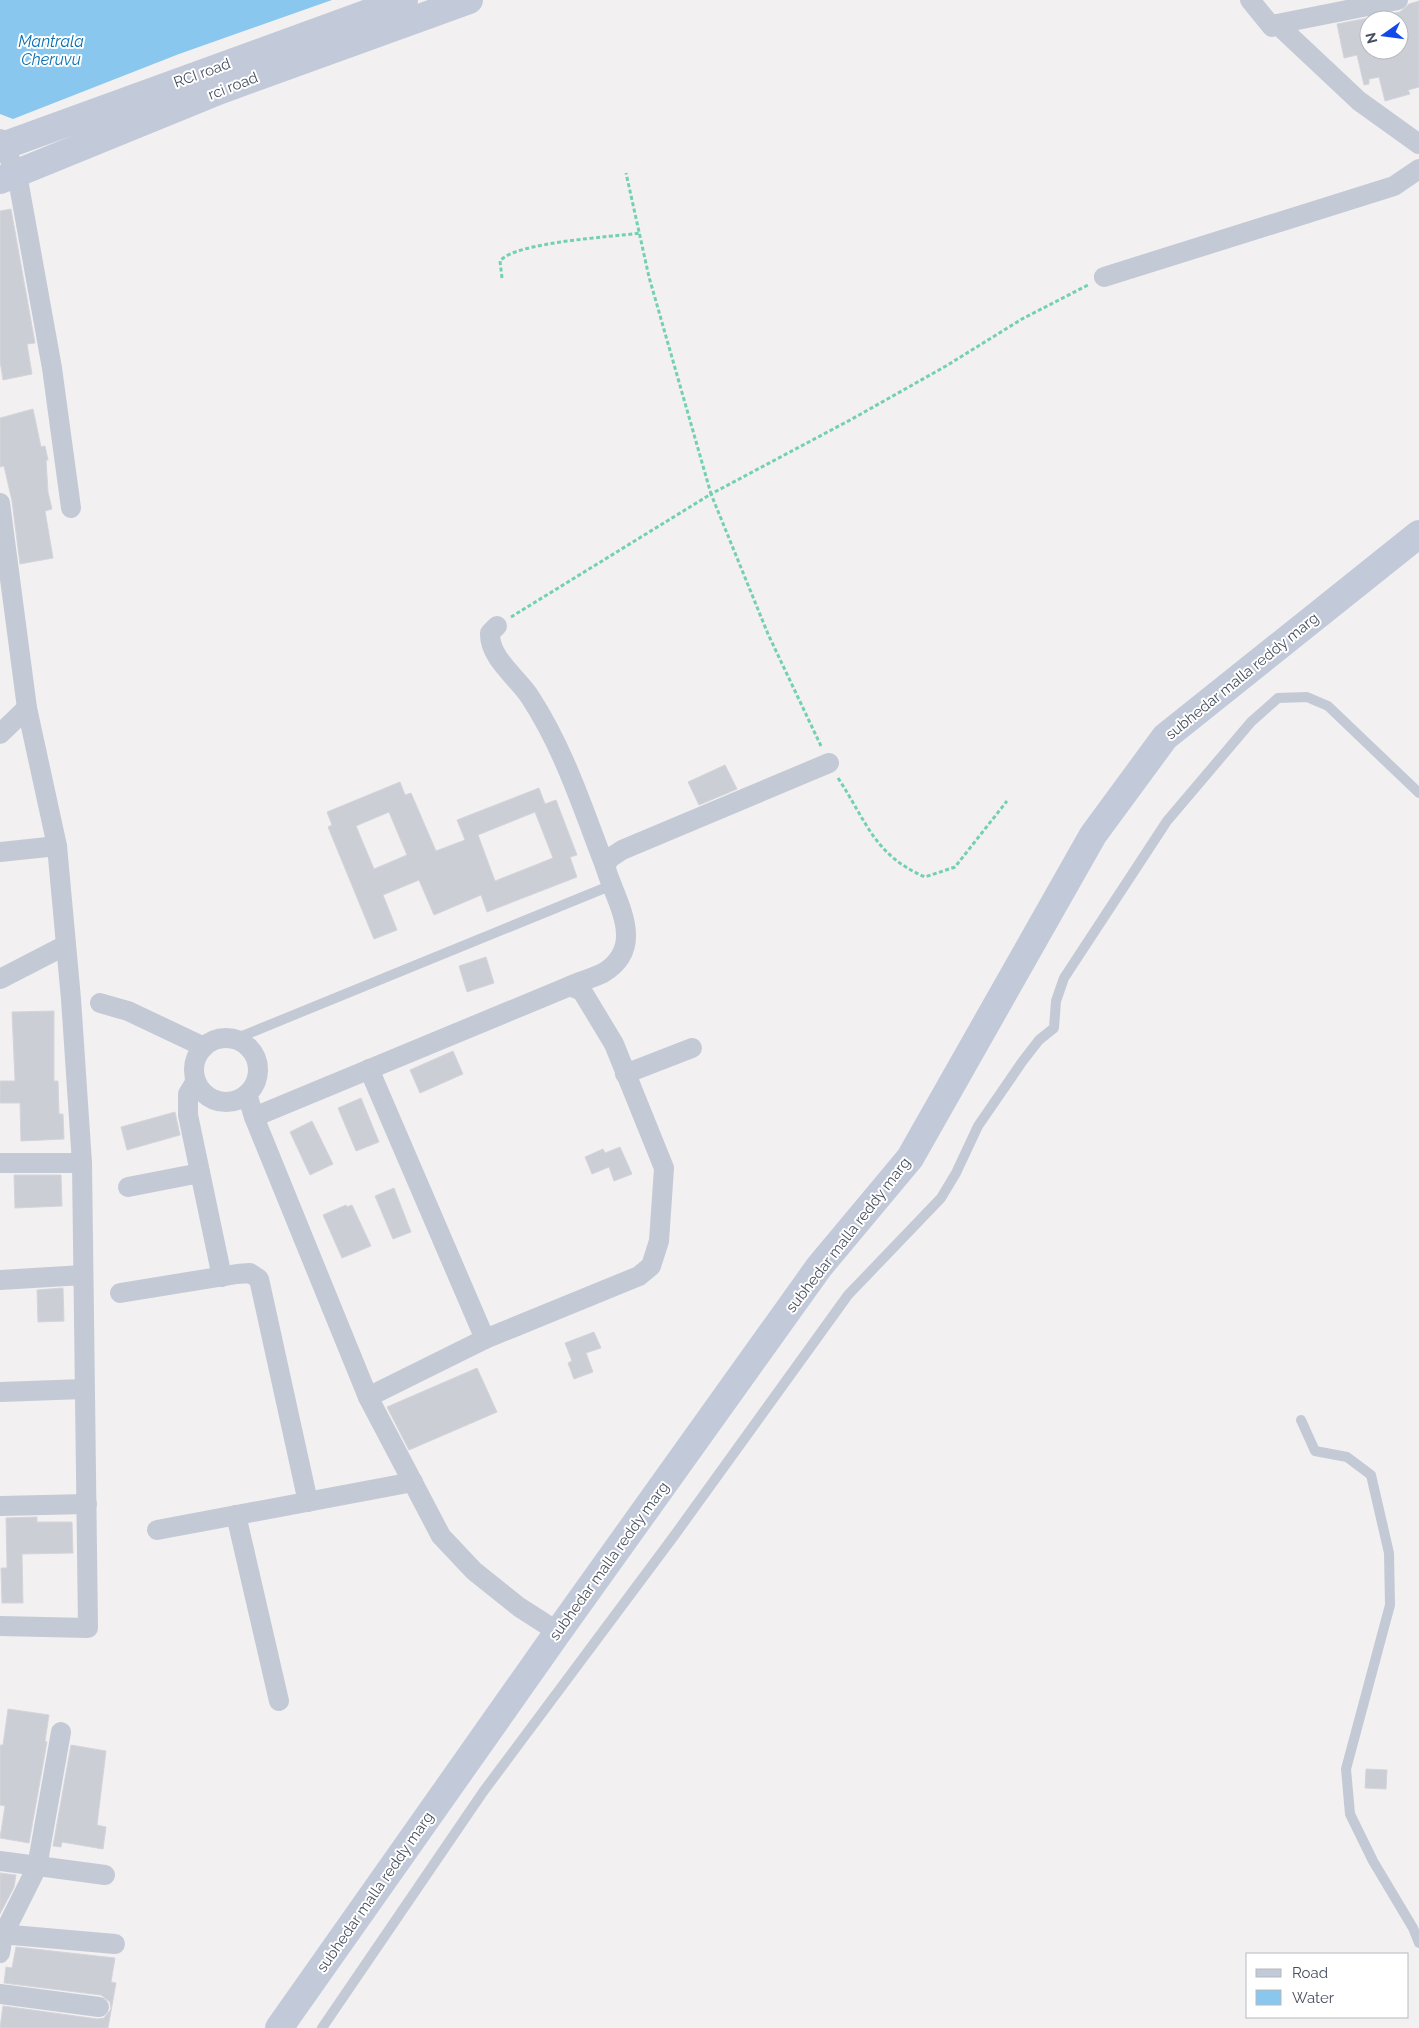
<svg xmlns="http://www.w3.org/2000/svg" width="1419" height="2028" font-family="Raleway,sans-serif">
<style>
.water{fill:#89c7ef}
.building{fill:#ccced5;stroke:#d4d5dc;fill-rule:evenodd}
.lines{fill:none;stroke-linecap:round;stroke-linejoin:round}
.path{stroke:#74d0b4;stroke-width:3;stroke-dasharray:4 2.5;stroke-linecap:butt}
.lane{stroke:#c3c9d5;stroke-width:10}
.street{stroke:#c3c9d5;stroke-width:20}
.secondary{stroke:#c2c9d9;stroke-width:28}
.labels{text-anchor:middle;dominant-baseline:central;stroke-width:4;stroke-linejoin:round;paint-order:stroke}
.street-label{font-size:15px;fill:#474f5e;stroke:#fff}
.water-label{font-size:16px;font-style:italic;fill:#076fb1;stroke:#fff}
</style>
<rect width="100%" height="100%" fill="#f2f0f0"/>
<path class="water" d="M0 0H332L179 54 13 119 0 114Z"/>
<g class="building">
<path d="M1419 1V87L1408 90 1410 94 1385 101 1379 77 1369 79V84L1364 85 1357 55 1344 58 1337 24 1400 12 1409 4ZM1369 20H1399V50H1369Z"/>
<path d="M11 209 35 343 27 344 32 374 3 380 0 361V211Z"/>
<path d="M33 409 41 447 45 446 48 460H46L48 492 52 509 45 511 53 558 20 564 12 501 4 466 0 467V418Z"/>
<path d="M725 765 737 789 699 805 688 782Z"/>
<path d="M400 782 405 795 411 793 436 851 465 840 457 820 539 788 545 804 556 800 577 855 570 857 577 877 487 912 481 895 434 915 419 880 383 895 397 930 374 939 328 827 332 825 327 812ZM389 812 407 855 374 869 356 826ZM535 812 553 858 495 881 478 835Z"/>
<path d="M486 957 494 983 467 992 459 966Z"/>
<path d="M54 1011V1081H58L59 1114H63L64 1139 21 1141 20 1103H0V1081H15L12 1012Z"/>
<path d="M453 1051 463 1074 420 1093 410 1070Z"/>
<path d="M361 1098 379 1142 356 1151 338 1108Z"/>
<path d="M175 1112 180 1135 127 1150 121 1127Z"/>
<path d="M312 1121 333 1164 310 1175 290 1132Z"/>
<path d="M620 1147 632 1174 614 1181 609 1167 592 1174 585 1157 603 1149 605 1153Z"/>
<path d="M14 1175H61L62 1206 15 1208Z"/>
<path d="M394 1188 411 1232 393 1239 375 1196Z"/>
<path d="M346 1205 347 1207 352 1205 371 1246 342 1258 323 1215Z"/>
<path d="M63 1288 64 1321 38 1322 37 1290Z"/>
<path d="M594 1332 601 1348 586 1353 593 1372 574 1379 568 1363 572 1361 565 1343Z"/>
<path d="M477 1368 497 1412 409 1450 387 1407Z"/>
<path d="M37 1517V1522H72L73 1553 22 1554 23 1603H2L1 1568H7L6 1518Z"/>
<path d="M8 1709 49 1715 45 1741 47 1742 29 1843 0 1838 5 1806 0 1805V1745H3Z"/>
<path d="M71 1745 106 1751 97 1825 106 1827 103 1849 62 1842 61 1847 53 1846Z"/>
<path d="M1366 1769 1387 1770 1386 1789 1365 1788Z"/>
<path d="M0 1873 16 1875 14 1887 0 1914Z"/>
<path d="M16 1947 115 1958 111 1982 116 1983 108 2028H0L3 2006 97 2019 104 2018 111 2009 110 2002 101 1995 4 1983 6 1967 12 1968Z"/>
</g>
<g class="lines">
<g class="path">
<path d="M502 278 500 261C515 242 612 237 640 233"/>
<path d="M511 617 711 494 649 277 626 173"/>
<path d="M821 746 768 634 711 494 852 419 946 366 1022 319 1088 285"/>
<path d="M838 778C867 822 874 855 925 877L955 867 1007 801"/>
</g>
<g class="lane">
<path d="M235 1039 612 885"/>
<path d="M1301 1420 1315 1451 1347 1457 1371 1475 1389 1553 1390 1605 1346 1769 1350 1814 1373 1861 1413 1928 1419 1943"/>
<path d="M322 2028 483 1792 674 1536 848 1295 941 1198 956 1173 978 1126 1022 1062 1039 1040 1054 1028 1056 1001 1064 978 1167 821 1251 722 1278 698 1307 697 1328 706 1419 793"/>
</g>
<g class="street">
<path d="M1250 0 1272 27 1277 24 1359 101 1419 144"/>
<path d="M1277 24 1398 0"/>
<path d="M0 139 17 174 52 368 71 508"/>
<path d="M1104 277 1394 186 1419 169"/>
<path d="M0 503 27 708 57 846 71 999 82 1163 88 1628 0 1626"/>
<path d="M497 626 490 633C489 658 518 678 530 697 564 749 583 809 605 866"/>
<path d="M0 734 27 708"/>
<path d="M0 852 57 846"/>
<path d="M0 979 66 945"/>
<path d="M570 986C581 981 593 978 603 973 648 946 615 901 605 866L610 858 622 850 829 763"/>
<path d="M100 1003 128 1011 204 1047"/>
<circle cx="226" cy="1070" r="32"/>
<path d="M369 1069 485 1339"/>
<path d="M625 1074 692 1048"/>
<path d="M196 1081 188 1094V1115L222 1277"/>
<path d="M247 1094 254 1117 368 1397 441 1536 474 1571 519 1607 558 1632"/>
<path d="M254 1117 570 986 582 991 614 1044 664 1168 659 1241 651 1266 639 1276 485 1339 368 1397"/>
<path d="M0 1163H82"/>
<path d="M128 1187 200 1173"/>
<path d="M0 1280 83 1275"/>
<path d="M120 1293 237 1274 250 1273 259 1279 308 1502"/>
<path d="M0 1392 84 1389"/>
<path d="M0 1506 87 1504"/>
<path d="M236 1515 279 1701"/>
<path d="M157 1530 413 1482"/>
<path d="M0 1861 105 1875"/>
<path d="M0 1934 115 1944"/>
<path d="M0 1953 3 1935 37 1867 61 1732"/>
<path d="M0 1994 99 2007"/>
</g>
<g class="secondary">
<path d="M0 147 404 0"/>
<path d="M0 180 218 91 469 0"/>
<path d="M279 2028 558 1632 819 1267 910 1158 1093 835 1165 737 1419 534"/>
</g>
</g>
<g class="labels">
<g class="street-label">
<text transform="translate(202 73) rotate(-20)">RCI road</text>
<text transform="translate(233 86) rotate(-21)">rci road</text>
<text transform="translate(1242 676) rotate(-39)">subhedar malla reddy marg</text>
<text transform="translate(848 1235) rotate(-52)">subhedar malla reddy marg</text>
<text transform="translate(609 1561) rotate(-54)">subhedar malla reddy marg</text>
<text transform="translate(375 1892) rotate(-55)">subhedar malla reddy marg</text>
</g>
<g class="water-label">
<text x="51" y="41">Mantrala<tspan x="51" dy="18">Cheruvu</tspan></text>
</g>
</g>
<rect x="1246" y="1953" width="162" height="65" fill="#ffffff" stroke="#b5b9bf"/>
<rect x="1256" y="1969" width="25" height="8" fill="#c2c9d9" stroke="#b5b9bf"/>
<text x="1292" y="1978" font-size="15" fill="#474f5e">Road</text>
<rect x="1256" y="1990" width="25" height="15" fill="#89c7ef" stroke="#b5b9bf"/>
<text x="1292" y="2003" font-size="15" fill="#474f5e">Water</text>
<g transform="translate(1384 35) rotate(256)"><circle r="24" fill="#ffffff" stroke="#b5b9bf"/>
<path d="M0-4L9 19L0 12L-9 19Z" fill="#1249ea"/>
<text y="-8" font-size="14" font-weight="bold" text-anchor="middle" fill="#474f5e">N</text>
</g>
</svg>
